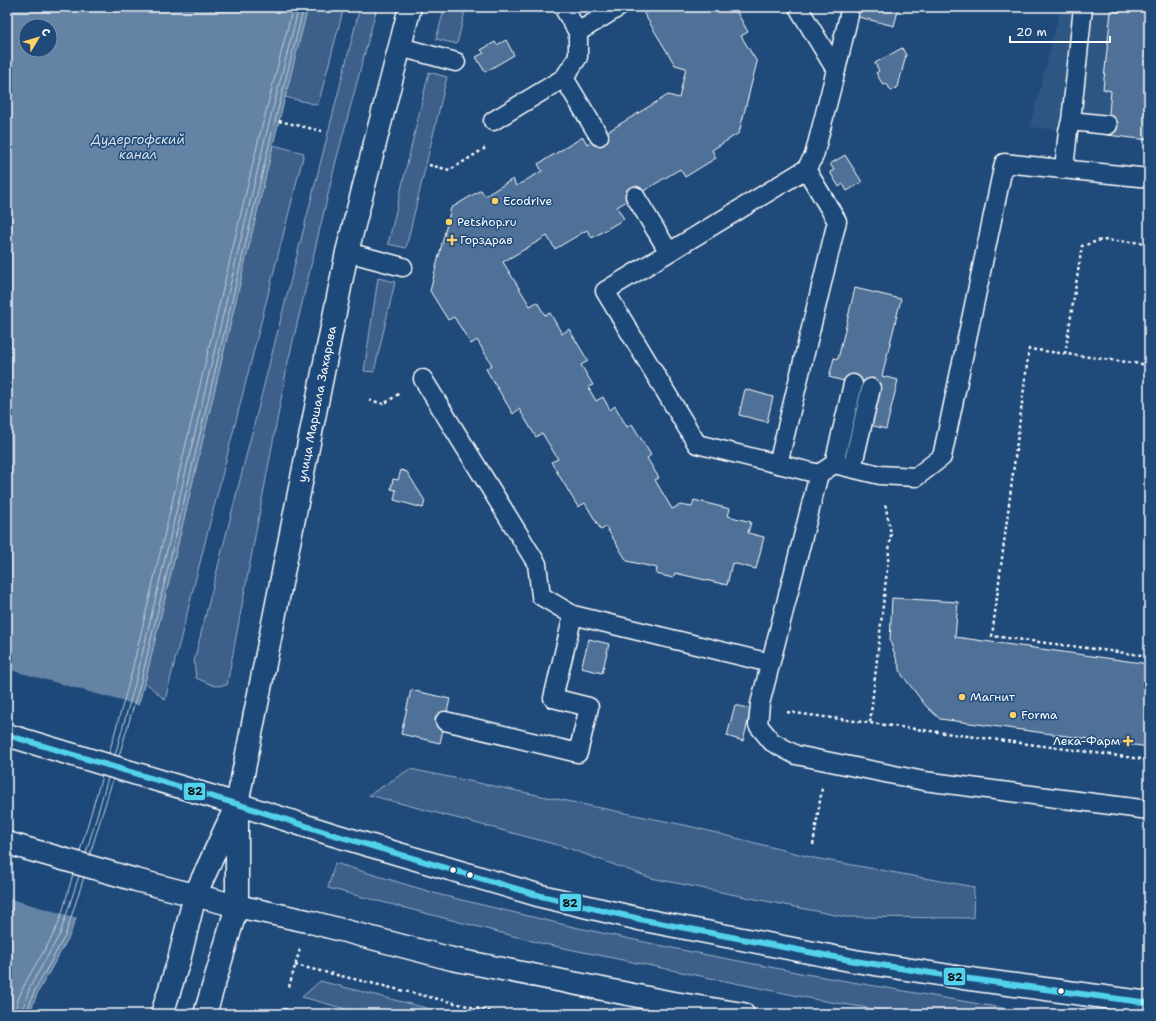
<svg xmlns="http://www.w3.org/2000/svg" width="1156" height="1021" font-family="'Shantell Sans',sans-serif">
<style>
.built{fill:#2e5683}
.green{fill:#3c618b;stroke:#9eb0c5}
.water{fill:#6583a4;stroke:#a3b5c8;fill-rule:evenodd}
.pier{fill:#1f4a7a}
.lines{fill:none;stroke-linecap:round;stroke-linejoin:round}
.shore{stroke:#c1cddb;stroke-width:1}
.building{fill:#507197;stroke:#fff}
.service-casing{stroke:#fff;stroke-width:21}
.minor-casing{stroke:#fff;stroke-width:25}
.tertiary-casing{stroke:#fff;stroke-width:25}
.path{stroke:#fff;stroke-width:2.5;stroke-dasharray:3 3;stroke-linecap:butt}
.service{stroke:#1f4a7a;stroke-width:18}
.minor{stroke:#1f4a7a;stroke-width:22}
.tertiary{stroke:#1f4a7a;stroke-width:22}
.bus-1-casing{stroke:#1f4a7a;stroke-width:9}
.bus-1{stroke:#53d2ee;stroke-width:6}
.poi-dot{fill:#ffd166;stroke:#1f4a7a;stroke-width:1.5}
.bus-dot{fill:#fff;stroke:#1f4a7a;stroke-width:1.5}
.labels{text-anchor:middle;dominant-baseline:central;stroke-width:3;stroke-linejoin:round;paint-order:stroke}
.poi-label{font-size:12px;fill:#fff;stroke:#1f4a7a;text-anchor:start}
.street-label{font-size:12px;fill:#fff;stroke:#1f4a7a}
.water-label{font-size:13px;font-style:italic;fill:#d8e0e8;stroke:#1f4a7a}
.line-badge{stroke:#1f4a7a;stroke-width:1.5}
.pale-badge-label{font-size:11px;text-anchor:middle;font-weight:bold;fill:#111}
</style>
<rect width="100%" height="100%" fill="#1f4a7a"/>
<filter id="ink" filterUnits="userSpaceOnUse"><feTurbulence type="fractalNoise" baseFrequency=".025" numOctaves="2"/><feDisplacementMap in="SourceGraphic" scale="8" xChannelSelector="R" yChannelSelector="G"/><feConvolveMatrix kernelMatrix="1 2 1 2 8 2 1 2 1" color-interpolation-filters="sRGB"/></filter>
<g filter="url(#ink)">
<path class="built" d="M1061 7H1149V140L1030 127Z"/>
<g class="green">
<path d="M308 7H344L318 105 285 97Z"/>
<path d="M360 7H377L336 161 288 362 227 685 215 686 196 678 194 661Z"/>
<path d="M445 7H466L457 44 436 39Z"/>
<path d="M429 72 447 77 406 248 388 244Z"/>
<path d="M273 145 304 153 165 700 145 682Z"/>
<path d="M378 278 395 282 374 372 364 371Z"/>
<path d="M410 769 689 826 814 858 974 887 973 918 845 917 651 878 565 847 369 795Z"/>
<path d="M335 863 441 895 574 927 682 950 806 974 1037 1014H906L818 1000 544 944 328 888Z"/>
<path d="M320 981 450 1014H364L302 997Z"/>
</g>
<path class="water" d="M7 7H308L273 145 145 682 77 915 69 937 38 992 29 1014H7ZM26 26H50V50H26Z"/>
<path class="pier" d="M7 669 140 706 78 918 7 898Z"/>
<g class="lines">
<g class="shore">
<path d="M109 753 130 679 258 142 293 7"/>
<path d="M115 755 136 680 264 143 299 7"/>
<path d="M119 756 141 681 269 145 304 7"/>
<path d="M80 851 102 776"/>
<path d="M86 853 108 778"/>
<path d="M90 854 113 779"/>
<path d="M15 1014C16 990 43 956 54 933 63 915 67 894 73 874"/>
<path d="M21 1014 30 987 60 934 79 876"/>
<path d="M26 1014 35 990 65 936 84 877"/>
</g>
</g>
<g class="building">
<path d="M640 7H734L748 32 741 36 757 62 739 133 712 150 716 158 685 177 680 169 617 207 624 219 592 238 587 230 555 249 547 236 503 262 530 306 537 302 545 315 550 313 562 334 569 329 588 361 581 365 593 385 588 387 596 401 603 397 610 410 615 406 627 427 632 424 651 455 647 458 659 478 655 480 672 509 680 505 692 507 694 500 730 509 728 516 751 522 748 533 764 537 756 569 732 563 727 585 675 573 673 578 656 574 657 568 627 561 606 527 601 530 585 503 578 507 551 462 558 459 542 433 536 437 519 409 513 414 486 369 492 365 477 340 471 344 454 317 448 320 430 291 451 208 481 190 485 196 513 179 516 186 542 171 538 164 583 137 587 144 668 95 679 98 686 68 675 65Z"/>
<path d="M819 7H899L894 26Z"/>
<path d="M1121 7H1149V140L1107 135 1111 91 1103 89 1111 11 1120 12Z"/>
<path d="M506 40 514 55 485 72 476 57 484 53 481 50 495 42 497 45Z"/>
<path d="M902 48 906 55 898 87 891 91 887 84 883 85 876 73 879 71 875 63Z"/>
<path d="M845 155 862 182 847 191 843 184 839 187 830 172 834 170 830 164Z"/>
<path d="M855 288 901 299 882 376 898 380 886 429 870 425 878 390 829 377 834 358 838 359Z"/>
<path d="M745 389 773 397 767 422 739 415Z"/>
<path d="M401 470 407 472 425 501 423 508 394 500 396 490 391 489 393 479 398 480Z"/>
<path d="M892 598 958 602 955 637 1149 664V747L940 719 926 706 902 675 890 641Z"/>
<path d="M589 639 609 644 602 673 581 668Z"/>
<path d="M411 690 450 699 440 743 401 734Z"/>
<path d="M735 705 751 709 743 741 727 736Z"/>
</g>
<g class="lines">
<defs>
<g id="service">
<path d="M798 7 836 70 814 156 806 169 605 291 697 444 819 474"/>
<path d="M1083 7 1071 121 1108 125"/>
<path d="M578 32 619 7"/>
<path d="M400 47 456 62"/>
<path d="M836 70 849 15"/>
<path d="M564 78 599 136"/>
<path d="M493 121 564 78 578 57V32L563 7"/>
<path d="M1064 169 1068 131 1071 121"/>
<path d="M1149 178 1004 163 942 457 916 477 880 475 834 464 819 474 760 704 758 725 772 742 796 755 924 781 1149 810"/>
<path d="M635 196 669 252"/>
<path d="M347 252 403 267"/>
<path d="M423 379 537 564 541 596 573 615 770 663"/>
<path d="M778 464 837 221 806 169"/>
<path d="M834 464 853 384"/>
<path d="M852 468 871 388"/>
<path d="M445 721 578 753 589 707 553 698 573 615"/>
</g>
<path id="minor" d="M237 804 347 252 410 7"/>
<g id="tertiary">
<path d="M7 735 237 804 331 834 541 896 644 920 855 961 963 978 1149 1003"/>
<path d="M7 843 136 880 237 906 307 921 452 959 668 1002 743 1014"/>
<path d="M162 1014 179 960 195 895 237 804"/>
<path d="M205 1014 237 906V811"/>
</g>
</defs>
<use href="#service" class="service-casing"/>
<use href="#minor" class="minor-casing"/>
<use href="#tertiary" class="tertiary-casing"/>
<g class="path">
<path d="M279 121 322 131"/>
<path d="M429 165 450 170 487 147"/>
<path d="M1065 354 1082 246 1101 240 1149 243"/>
<path d="M1149 365 1029 349 992 636 1149 656"/>
<path d="M369 400 384 404 400 393"/>
<path d="M787 712 1149 760"/>
<path d="M870 722 891 534 885 503"/>
<path d="M813 845 822 788"/>
<path d="M295 965 501 1014"/>
<path d="M289 987 300 949"/>
<path d="M284 1009 305 1014"/>
</g>
<use href="#service" class="service"/>
<use href="#minor" class="minor"/>
<use href="#tertiary" class="tertiary"/>
<defs>
<path id="bus-1" d="M7 735 237 804 331 834 541 896 644 920 855 961 963 978 1149 1003"/>
</defs>
<use href="#bus-1" class="bus-1-casing"/>
<use href="#bus-1" class="bus-1"/>
</g>
</g>
<g class="poi-dot">
<circle cx="495" cy="201" r="4"/>
<circle cx="449" cy="222" r="4"/>
<path d="M450 234h4v4h4v4h-4v4h-4v-4h-4v-4h4z"/>
<circle cx="962" cy="697" r="4"/>
<circle cx="1013" cy="715" r="4"/>
<path d="M1126 735h4v4h4v4h-4v4h-4v-4h-4v-4h4z"/>
</g>
<g class="bus-dot">
<circle cx="453" cy="870" r="3.5"/>
<circle cx="470" cy="875" r="3.5"/>
<circle cx="1061" cy="991" r="3.5"/>
</g>
<g class="labels">
<g class="poi-label">
<text x="503" y="201">Ecodrive</text>
<text x="457" y="222">Petshop.ru</text>
<text x="460" y="240">Горздрав</text>
<text x="970" y="697">Магнит</text>
<text x="1021" y="715">Forma</text>
<text x="1120" y="741" text-anchor="end">Лека-Фарм</text>
</g>
<g class="street-label">
<text transform="translate(317 404) rotate(-79)">улица Маршала Захарова</text>
</g>
<g class="water-label">
<text x="138" y="139">Дудергофский<tspan x="138" dy="15">канал</tspan></text>
</g>
</g>
<g class="line-badge">
<rect x="183" y="782" width="23" height="19" rx="4" fill="#53d2ee"/>
<rect x="559" y="893" width="23" height="19" rx="4" fill="#53d2ee"/>
<rect x="943" y="967" width="23" height="19" rx="4" fill="#53d2ee"/>
</g>
<g class="pale-badge-label">
<text x="195" y="795">82</text>
<text x="570" y="907">82</text>
<text x="955" y="981">82</text>
</g>
<rect width="1156" height="1021" fill="none" stroke="#1f4a7a" stroke-width="24"/>
<rect x="12" y="12" width="1132" height="997" fill="none" stroke="#fff" stroke-width="1.5" filter="url(#ink)"/>
<g transform="translate(38 38) rotate(52)"><circle r="19" fill="#1f4a7a" stroke="#7992af"/>
<path d="M0-3L7 15L0 10L-7 15Z" fill="#ffd166"/>
<text y="-6" font-size="11" font-weight="bold" text-anchor="middle" fill="#ffffff">С</text>
</g>
<path d="M1010 36v6h100v-6" fill="none" stroke="#ffffff" stroke-width="2"/>
<text x="1016" y="36" font-size="12" fill="#ffffff" stroke="#1f4a7a" stroke-width="3" paint-order="stroke">20 m</text>
</svg>
